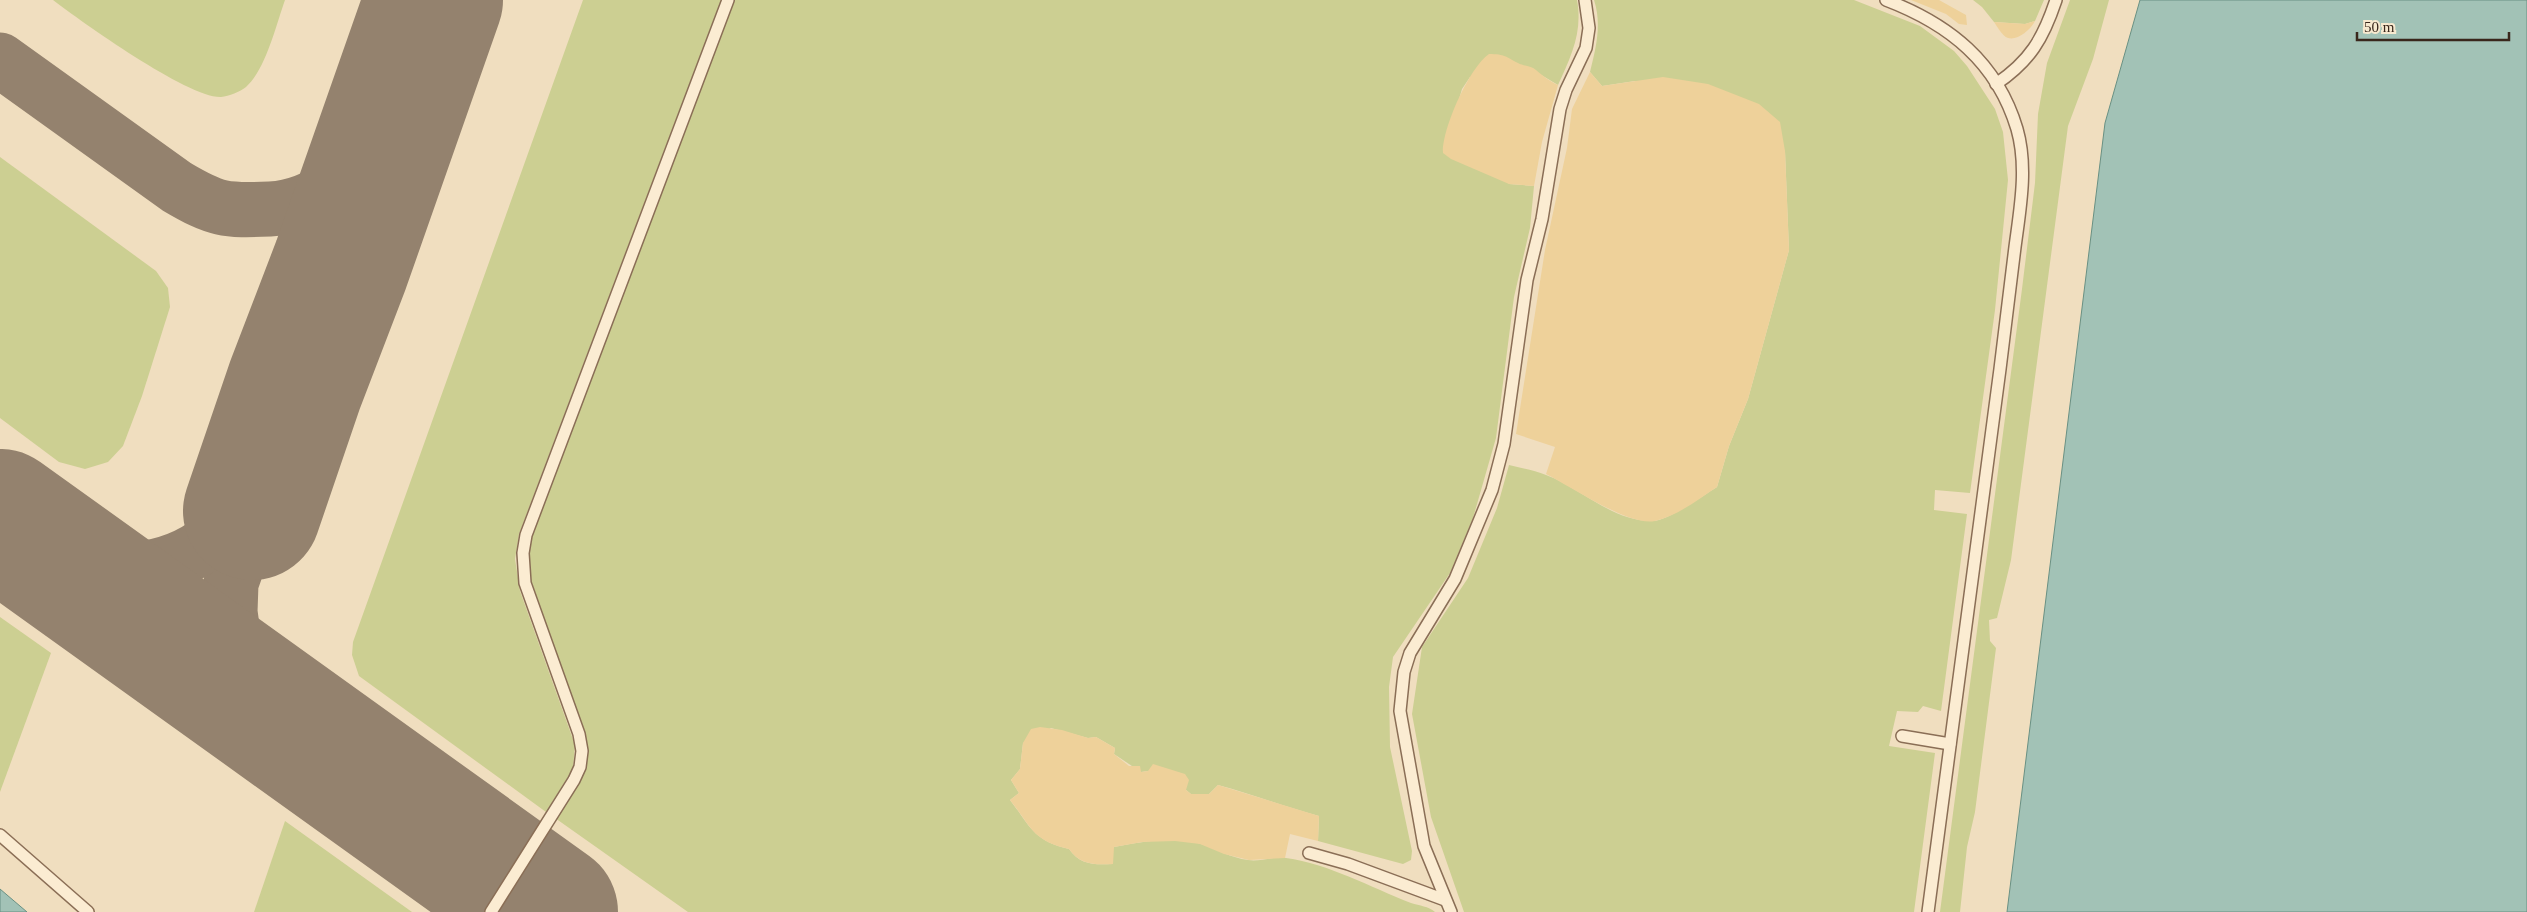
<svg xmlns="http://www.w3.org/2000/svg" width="2527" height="912" font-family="'Times New Roman',serif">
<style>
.green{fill:#cccf92}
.sand{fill:#eed19a}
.water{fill:#a2c2b6;stroke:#699083}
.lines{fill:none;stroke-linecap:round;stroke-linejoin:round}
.taxiway{stroke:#94826e;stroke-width:55}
.runway{stroke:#94826e;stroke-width:138}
.lane-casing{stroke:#8a6e56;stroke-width:14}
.lane{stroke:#fbecd2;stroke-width:11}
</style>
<rect width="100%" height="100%" fill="#f0debf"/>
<g class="green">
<path d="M53 0H285C276 25 266 69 246 87 240 92 229 96 221 97 188 98 82 22 53 0Z"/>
<path d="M583 0H721L519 534 515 559 520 591 575 745 573 769 546 812 359 676 352 655 353 642Z"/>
<path d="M733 0H1577C1583 32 1571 57 1558 85L1538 73 1470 77 1462 89 1455 113 1509 184 1534 186 1530 228 1514 297 1496 438 1473 518 1450 573 1393 657 1389 687 1390 747 1412 851 1411 860 1403 864 1318 841 1319 816C1285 807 1252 794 1218 785L1209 794H1191L1186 790V786L1148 771 1141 772 1114 754 1115 748 1096 737 1088 738 1051 728 1023 743 1020 769 1011 780 1019 793 1010 800C1030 826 1033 841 1069 849 1080 865 1094 865 1113 864L1110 851 1114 847C1141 842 1174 836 1201 844 1217 849 1231 858 1248 860 1260 862 1273 856 1286 858 1329 864 1370 887 1411 903 1420 906 1428 906 1435 912H688L555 818 586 740 530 577 528 561 533 531Z"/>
<path d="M1594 0H1854L1920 26 1954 51 1967 66 1995 109 2003 132 2008 180 1995 310 1970 493 1935 490 1934 510 1967 514 1941 711 1923 706 1918 712 1897 711 1889 746 1935 753 1914 912H1464L1431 817 1412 714 1422 647 1468 578 1497 508 1509 465C1521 468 1534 470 1546 475 1581 488 1613 522 1653 521 1667 521 1704 495 1717 487L1729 446 1748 399 1789 250 1785 151 1635 81 1602 86 1590 72C1596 48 1602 24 1594 0Z"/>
<path d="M1973 0H2044L2035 21 2025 24 1994 22 1982 7Z"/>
<path d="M2070 0H2109L2093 59 2068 126 2011 560 1997 618 1989 620 1990 641 1996 648 1975 812 1967 847 1960 912H1940L2022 289 2035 183 2038 114 2047 63Z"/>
<path d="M0 157 156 271 168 288 170 307 142 396 123 446 108 462 85 469 59 462 0 418Z"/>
<path d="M0 617 51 653 0 792Z"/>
<path d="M285 821 412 912H254Z"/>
</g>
<g class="sand">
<path d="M1911 0H1939L1966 15 1967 25 1959 24 1946 14Z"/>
<path d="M2035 21C2031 29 2018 41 2008 38 2002 36 1997 26 1994 22L2025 24Z"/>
<path d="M1489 54C1505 54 1506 57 1518 63 1523 66 1532 66 1536 70 1543 76 1549 81 1558 85L1542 142 1534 186 1509 184 1451 159 1443 153C1442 129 1469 68 1489 54Z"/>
<path d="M1590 72 1602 86 1663 77 1708 84 1759 104 1780 122 1785 151 1789 250 1748 399 1729 446 1717 487C1699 499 1677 516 1655 521 1630 527 1570 486 1546 474L1555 447 1516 434 1545 250 1567 148 1572 109Z"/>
<path d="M1040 727 1062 730 1088 738 1096 737 1115 748 1114 754 1129 766H1140L1141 772 1148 771 1153 764 1185 774 1189 780 1186 790 1191 794H1209L1218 785 1319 816 1318 841 1290 834 1285 858 1249 860 1224 854 1200 844 1175 841 1142 842 1114 847 1113 864C1095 865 1080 865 1069 849 1032 841 1031 826 1010 800L1019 793 1011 780 1020 769 1023 743 1031 729Z"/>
</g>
<g class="water">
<path d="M2140 0H2527V912H2007L2105 123Z"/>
<path d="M0 889 27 912H0Z"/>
</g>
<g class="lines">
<g class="taxiway">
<path d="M0 60 177 187C216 210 225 211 270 209 317 206 360 174 380 132 388 115 393 96 400 79 409 52 419 26 428 0"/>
<path d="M307 353 300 387 231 583 230 612 234 641 244 668 276 709 450 841"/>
<path d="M290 387 321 301 341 265"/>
<path d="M0 510C20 525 40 544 62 555 114 582 180 571 222 531 234 519 243 505 252 491"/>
</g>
<g class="runway">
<path d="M252 511 295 385 341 265 434 0"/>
<path d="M0 518 549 912"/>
</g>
<defs>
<g id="lane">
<path d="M1886 0C1949 24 1997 62 2017 129 2028 167 2020 209 2015 247 2010 288 2005 329 2000 369 1975 550 1951 731 1928 912"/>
<path d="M1996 84C2030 61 2043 39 2056 0"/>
<path d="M1902 736 1950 744"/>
<path d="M0 835 88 912"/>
<path d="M1309 853 1348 864 1445 900"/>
<path d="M491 912 574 780 580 767 582 751 579 734 525 583 523 553 526 535 728 0"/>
<path d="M1451 912 1424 846 1400 711 1404 672 1410 653 1455 579 1492 490 1504 444 1527 280 1542 219 1560 109 1566 90 1586 48 1589 28 1585 0"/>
</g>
</defs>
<use href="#lane" class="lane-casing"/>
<use href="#lane" class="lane"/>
</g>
<path d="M2357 32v8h152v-8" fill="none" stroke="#39271c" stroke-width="2.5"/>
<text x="2364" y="32" font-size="15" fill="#39271c" stroke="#f7e9cf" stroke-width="4" paint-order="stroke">50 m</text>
</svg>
